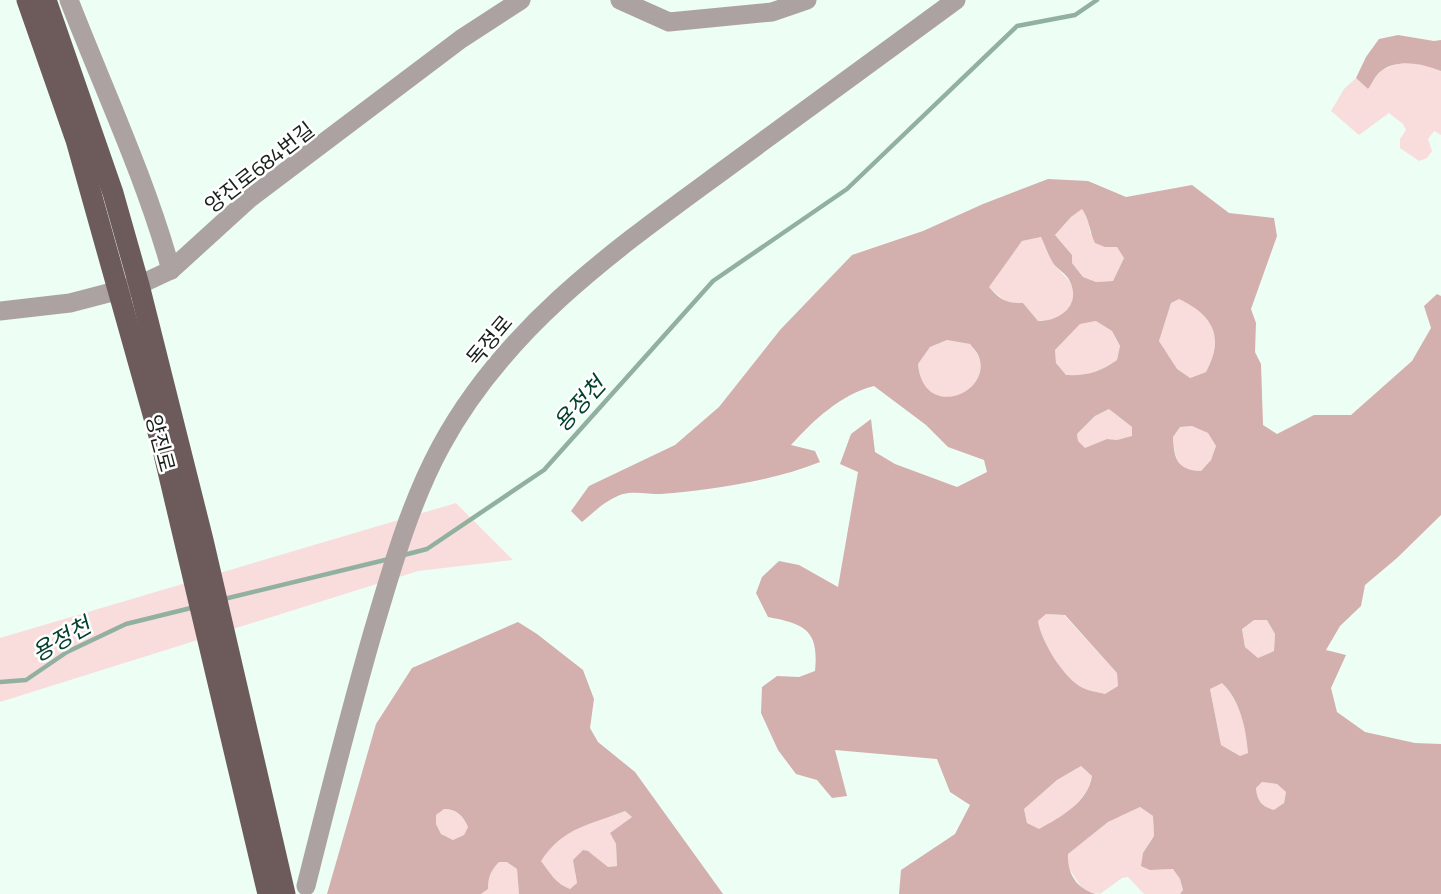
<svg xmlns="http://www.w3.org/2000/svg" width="1441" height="894" font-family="'Titillium Web','Noto Sans KR',sans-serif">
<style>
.green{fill:#f8dddc}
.forest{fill:#d3afae;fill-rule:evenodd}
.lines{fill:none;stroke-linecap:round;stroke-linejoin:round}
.stream{stroke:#91b0a0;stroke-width:4.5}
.minor{stroke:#aca2a2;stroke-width:19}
.major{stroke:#6d5b5b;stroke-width:21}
.labels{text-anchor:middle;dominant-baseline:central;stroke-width:5;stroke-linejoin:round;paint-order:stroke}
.street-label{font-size:21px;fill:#19201c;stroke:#fff}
.water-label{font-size:23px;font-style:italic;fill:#02422c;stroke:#fff}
</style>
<rect width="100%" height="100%" fill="#edfef5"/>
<g class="green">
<path d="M1401 62 1426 65 1441 71V135L1434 131 1428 139 1432 151 1427 158 1419 161 1400 148V139L1406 130 1403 124 1389 113 1359 135 1331 111 1344 89 1356 78 1368 89 1380 71Z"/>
<path d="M1082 209 1089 219 1090 233 1105 247H1117L1124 258 1113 281 1096 282 1083 277 1072 263V255L1055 235 1071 217Z"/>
<path d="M1042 237C1045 246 1048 255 1053 263 1062 276 1086 289 1068 309 1060 318 1050 321 1038 321L1023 303 1009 304 988 287 1022 241Z"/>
<path d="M1179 298C1213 315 1225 336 1206 372L1189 378 1177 370 1159 341 1171 303Z"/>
<path d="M1096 321 1112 331 1120 347 1117 360C1100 372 1087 376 1066 375L1056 363 1055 350 1080 324Z"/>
<path d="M947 340 970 344C973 348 977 353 979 357 992 394 923 422 918 364L930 347Z"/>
<path d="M1109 409 1132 427V437L1117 440 1107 439 1085 449 1078 441 1077 434 1095 416Z"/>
<path d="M1192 426 1208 433 1216 446 1211 460 1201 471C1177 470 1175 459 1173 437L1180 427Z"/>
<path d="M456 503 513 560 418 571 0 702V638Z"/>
<path d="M1046 614 1064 615 1117 673 1118 686 1105 694C1098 692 1089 691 1083 688 1064 679 1041 641 1038 621Z"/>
<path d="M1254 620H1267L1275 634 1274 651 1258 658 1245 647 1242 628Z"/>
<path d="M1222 682C1240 702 1246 727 1248 753L1240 756 1221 745 1210 688Z"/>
<path d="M1081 766 1092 776C1087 802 1061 817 1039 830L1027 823 1024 809 1057 780Z"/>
<path d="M1262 782 1277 784 1286 792 1284 803 1274 811C1262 807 1257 801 1256 788Z"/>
<path d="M1140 807 1153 816 1154 836 1143 853 1150 870 1173 869 1180 879 1183 890 1180 894H1144L1128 877 1122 878 1100 894 1084 891 1068 867V854L1108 822Z"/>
<path d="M443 809C457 809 462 816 468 827L464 835 453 840 441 834 436 824V815Z"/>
<path d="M625 811 632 817 610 833 616 844 617 866 608 867 588 851 575 874 577 883 570 889C556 884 550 873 540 861 565 825 588 826 625 811Z"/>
<path d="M507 861 517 869 519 894H481L488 889C488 877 491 870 499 862Z"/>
</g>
<g class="forest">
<path d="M1398 35 1434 41 1441 40V71C1422 64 1399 58 1381 71 1376 74 1372 84 1368 89L1356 78 1366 57 1379 39Z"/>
<path d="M1048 179 1088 181 1126 197 1192 185 1229 213 1274 218 1277 236 1251 309 1256 323 1255 352 1261 364 1263 425 1277 434 1314 415H1351L1412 361 1431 328 1424 306 1437 294 1441 296V515L1397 558 1365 585 1361 606 1340 626 1326 650 1346 655 1331 688 1337 712 1365 732 1415 743 1441 744V894H1180L1183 890 1180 879 1173 869 1150 870 1141 866 1143 853 1154 836 1153 816 1140 807 1108 822 1068 854C1067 874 1077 889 1096 894H899L901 870 955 834 970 805 950 792 937 759 835 750 847 796 832 798 817 780 796 774 778 750 761 713 762 687 777 676 799 677 815 671C819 631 806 624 768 617L756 593 762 577 779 561 799 565 838 587 858 472 840 464 851 434 871 419 875 452 895 464 957 487 987 472 984 460 948 447 926 425 874 386C840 395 815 419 791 445L815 451 820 462C773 481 711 490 661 494 649 494 634 491 623 494 607 499 595 511 582 522L571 511 589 486 675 445 719 407 780 330 852 255 923 231 983 204ZM1082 209C1090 220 1089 231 1095 243L1105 247H1117L1124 258 1113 281 1096 282 1083 277 1072 263V255L1055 235 1071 217ZM1041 237C1045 245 1048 255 1053 263 1057 269 1064 272 1068 278 1083 302 1063 321 1038 321L1023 303C1007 304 999 299 989 287L1022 241ZM1179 299C1213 315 1225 337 1206 372L1190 378 1177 369 1159 341 1171 303ZM1096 321 1112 331 1120 346 1117 360C1100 372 1087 376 1066 375L1056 363 1055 350 1080 324ZM947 340 970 344C973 348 978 353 979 357 992 394 923 421 918 364L930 347ZM1109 409 1132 427V436L1117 440 1107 439 1085 448 1078 441 1077 434 1095 416ZM1192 426 1208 433 1216 446 1211 460 1201 471C1177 470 1174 459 1173 437L1180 427ZM1046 614 1065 615 1117 673 1118 686 1105 694C1098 692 1089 691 1083 688 1064 679 1041 641 1038 621ZM1254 620H1267L1275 634 1274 651 1258 658 1245 647 1242 629ZM1222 683C1240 700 1246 728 1248 753L1240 756 1221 745 1210 689ZM1081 766 1092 776C1088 802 1061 817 1039 829L1027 823 1024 809 1057 780ZM1262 782 1277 784 1286 792 1284 803 1274 810C1262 807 1257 801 1256 788Z"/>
<path d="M518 622 537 634 583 670 594 699 590 728 598 742 635 772 723 894H519L517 869 507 862H499C491 870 488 877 488 889L481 894H327L376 724 412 668ZM444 809C457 809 463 816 468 827L464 835 453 840 441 834 436 824V815ZM625 811 632 817 610 833 616 844 617 866 608 867 588 851 583 850 573 860 577 883 570 889C556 884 550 873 541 861 563 827 590 825 625 811Z"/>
</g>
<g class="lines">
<g class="stream">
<path d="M404 555 427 549 544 470 713 281 847 189 1017 26 1075 15 1097 0"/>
<path d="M224 599 389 559"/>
<path d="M0 682 26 680 67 652 126 624 195 607"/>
</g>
<g class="minor">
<path d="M69 0C104 90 145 177 171 270"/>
<path d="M620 0 669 22 772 12 807 0"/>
<path d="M0 311 70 303 139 285 171 270 249 199 461 39 521 0"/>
<path d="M306 886C327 802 348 719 372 635 391 571 409 505 441 446 507 324 619 247 728 167 804 111 880 56 956 0"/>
</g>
<g class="major">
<path d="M27 0 76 140 163 450 268 894"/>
<path d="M46 0 113 193 139 285 203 540 285 894"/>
</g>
</g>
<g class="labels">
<g class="street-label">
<text transform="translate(259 167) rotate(-38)">양진로684번길</text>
<text transform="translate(489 340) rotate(-50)">독정로</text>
<text transform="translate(161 443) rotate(75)">양진로</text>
</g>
<g class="water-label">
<text transform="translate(579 404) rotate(-48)">용정천</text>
<text transform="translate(61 639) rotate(-30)">용정천</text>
</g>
</g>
</svg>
